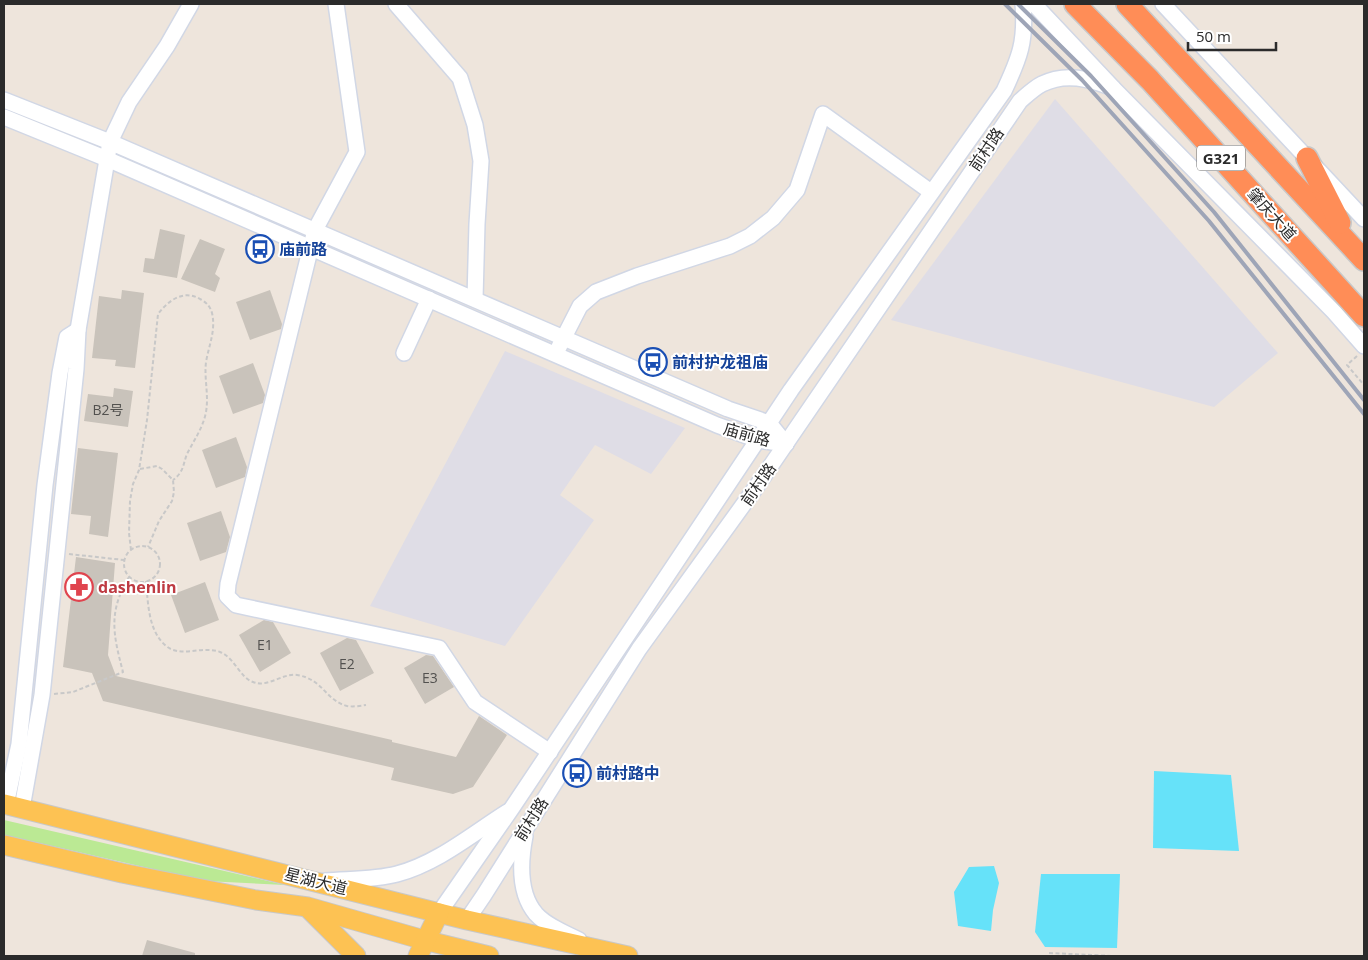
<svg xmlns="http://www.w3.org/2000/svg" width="1368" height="960" font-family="'Open Sans','Noto Sans SC',sans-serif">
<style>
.industrial{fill:#dfdde6}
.green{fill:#bbe994}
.water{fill:#66e2f9}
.building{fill:#c9c3bb}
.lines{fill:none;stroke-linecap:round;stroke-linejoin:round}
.minor-casing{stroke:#d1d7e5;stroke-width:18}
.major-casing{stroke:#c8c8c8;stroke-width:21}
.highway-casing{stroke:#c8c8c8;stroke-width:24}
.path{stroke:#c8c8c8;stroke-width:2;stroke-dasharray:4 2.5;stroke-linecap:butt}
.minor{stroke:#fff;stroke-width:15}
.major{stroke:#fdc253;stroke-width:19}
.highway{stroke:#ff8d57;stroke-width:21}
.rail{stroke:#9ea5b7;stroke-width:4}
.labels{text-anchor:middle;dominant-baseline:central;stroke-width:4;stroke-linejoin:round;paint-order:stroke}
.number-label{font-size:14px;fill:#52514f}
.shield{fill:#fff;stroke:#6b6b6b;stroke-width:1}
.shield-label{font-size:15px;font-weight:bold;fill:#2b2b2b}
.street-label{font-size:16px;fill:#2b2b2b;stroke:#fff}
.transit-label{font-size:16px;font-weight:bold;fill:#164399;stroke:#fff;text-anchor:start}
.health-label{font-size:16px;font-weight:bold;fill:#be3a42;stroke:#fff;text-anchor:start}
</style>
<rect width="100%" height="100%" fill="#eee5dc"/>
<g class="industrial">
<path d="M1055 99 1278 353 1214 407 891 320Z"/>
<path d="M505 351 685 428 651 474 595 445 560 495 594 520 505 646 370 606Z"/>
</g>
<path class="green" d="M4 820 285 885 205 881 4 835Z"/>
<g class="water">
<path d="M1154 771 1231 775 1239 851 1153 848Z"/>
<path d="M994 866 999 883 993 910 991 931 958 926 954 892 969 867Z"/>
<path d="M1041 874H1120L1117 948 1045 947 1035 932Z"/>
</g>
<g class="building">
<path d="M160 229 185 235 177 278 143 272 145 258 154 259Z"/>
<path d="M200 239 225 249 215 274 220 278 215 292 181 279Z"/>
<path d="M122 290 144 293 135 368 115 366 116 360 92 358 99 296 121 299Z"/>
<path d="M270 290 282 324 281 329 250 340 236 302Z"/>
<path d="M253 363 265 395 263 403 233 414 219 376Z"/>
<path d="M114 388 133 391 128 427 84 421 88 394 113 397Z"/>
<path d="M236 437 247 467 245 477 216 488 202 450Z"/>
<path d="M78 448 118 453 108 537 89 534 91 516 71 514Z"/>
<path d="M221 511 230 537 226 552 200 561 187 523Z"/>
<path d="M76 557 115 563 108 655 116 676 392 740V742L456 757 479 716 507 735 473 787 453 794 391 780 394 768 103 701 92 673 63 667Z"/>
<path d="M205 582 219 620 185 633 171 595Z"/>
<path d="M264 620 273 622 291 653 260 672 239 635Z"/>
<path d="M347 638 356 640 374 673 340 691 320 653Z"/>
<path d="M426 655 433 656 454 687 425 704 404 668Z"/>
<path d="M147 940 195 953V956H142Z"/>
</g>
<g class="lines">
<defs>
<g id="minor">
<path d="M336 4 357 152 315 230 228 584 227 596 236 605 439 648 475 702 550 752"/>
<path d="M396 4 460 78 475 125 481 161 477 224 475 299"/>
<path d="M1034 4 1113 88 1334 312 1364 346"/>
<path d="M1163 4 1364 219"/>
<path d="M4 100 110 142 728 409 769 423 786 444"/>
<path d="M4 117 107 159 717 425 758 440 786 444"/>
<path d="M559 347 580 306 596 292 637 276 730 246 750 236 773 218 797 190 823 114 931 192"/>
<path d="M404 353 429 299"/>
<path d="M6 805 19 744 45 485 60 373 67 337 78 330"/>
<path d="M22 808 42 695 76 369 78 330 110 142 129 102 167 46 191 4"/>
<path d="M525 836C520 862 518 893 536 914 547 926 565 933 579 940"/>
<path d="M325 881C349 879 374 880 397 874 438 863 472 834 507 812"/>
<path d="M439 913 512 808 791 390 1004 91C1020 57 1026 41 1023 4"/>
<path d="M467 920 484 895 639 649 759 483 1020 101C1027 95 1034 88 1042 84 1066 72 1089 79 1113 88"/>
</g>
<g id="major">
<path d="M4 804 467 920 628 956"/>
<path d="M4 845 122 873 256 900 308 907 424 940 489 956"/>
<path d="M308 908 356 956"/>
<path d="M418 956 439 913"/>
</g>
<g id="highway">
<path d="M1075 4 1150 80 1364 316"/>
<path d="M1127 4 1364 260"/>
<path d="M1307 158 1340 223"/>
</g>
</defs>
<use href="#minor" class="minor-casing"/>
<use href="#major" class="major-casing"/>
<use href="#highway" class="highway-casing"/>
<g class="path">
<path d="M1357 356 1347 365 1364 385"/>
<path d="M140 469 157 466 162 469 173 480 174 492 172 501 159 521 148 547"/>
<circle cx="142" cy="564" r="18"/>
<path d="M131 550 129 533 130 501 133 484 139 470 147 420 158 314C168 301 183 289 200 299 206 302 210 306 212 313 216 330 209 345 206 362 204 379 209 395 206 412 203 428 194 440 187 454 183 464 184 472 173 480"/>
<path d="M69 554 124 560"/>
<path d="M146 581C148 602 148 630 165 645 180 659 202 645 220 652 235 658 240 678 253 682 268 688 282 673 297 675 323 679 325 700 347 706 353 707 360 706 366 705"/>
<path d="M54 694 73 692 123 672C113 634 108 612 129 577"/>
<path d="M1049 953 1114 956"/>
</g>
<use href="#minor" class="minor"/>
<use href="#major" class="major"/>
<use href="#highway" class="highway"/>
<g class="rail">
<path d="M1005 4 1082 80 1209 221 1364 414"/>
<path d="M1018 4 1091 76 1214 212 1364 400"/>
</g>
</g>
<defs>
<symbol id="bus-ring" viewBox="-11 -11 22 22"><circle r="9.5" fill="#fff" stroke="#1a4fb4" stroke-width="1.5"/><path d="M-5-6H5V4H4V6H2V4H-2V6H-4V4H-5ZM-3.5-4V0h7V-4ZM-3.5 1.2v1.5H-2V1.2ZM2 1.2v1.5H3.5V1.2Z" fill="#1a4fb4"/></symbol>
<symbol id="pharmacy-ring" viewBox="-11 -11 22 22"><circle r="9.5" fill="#fff" stroke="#e0444e" stroke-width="1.5"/><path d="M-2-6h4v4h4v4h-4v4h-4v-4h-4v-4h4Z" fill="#e0444e"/></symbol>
</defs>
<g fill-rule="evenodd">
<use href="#bus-ring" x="244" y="233" width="32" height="32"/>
<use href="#bus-ring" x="637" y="346" width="32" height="32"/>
<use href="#pharmacy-ring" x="63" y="571" width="32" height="32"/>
<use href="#bus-ring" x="561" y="757" width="32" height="32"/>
</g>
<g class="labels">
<g class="number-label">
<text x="108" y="409">B2号</text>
<text x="265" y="644">E1</text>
<text x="347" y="663">E2</text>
<text x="430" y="677">E3</text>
</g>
<rect class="shield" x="1197" y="145.5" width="48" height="25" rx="4"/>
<g class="shield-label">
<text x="1221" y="158">G321</text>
</g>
<g class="street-label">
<text transform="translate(986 149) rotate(-56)">前村路</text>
<text transform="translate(1272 214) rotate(48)">肇庆大道</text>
<text transform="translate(747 434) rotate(16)">庙前路</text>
<text transform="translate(758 484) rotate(-55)">前村路</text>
<text transform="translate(531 819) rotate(-58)">前村路</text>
<text transform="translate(316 881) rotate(14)">星湖大道</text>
</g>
<g class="transit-label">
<text x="279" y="249">庙前路</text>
<text x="672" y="362">前村护龙祖庙</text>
<text x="596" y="773">前村路中</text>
</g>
<g class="health-label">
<text x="98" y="587">dashenlin</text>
</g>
</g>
<rect width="1368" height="960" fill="none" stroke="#2b2b2b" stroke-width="10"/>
<path d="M1188 42v8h88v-8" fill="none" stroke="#2b2b2b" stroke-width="2.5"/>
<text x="1196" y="42" font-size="15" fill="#2b2b2b" stroke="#ffffff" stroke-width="4" paint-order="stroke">50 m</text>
</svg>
